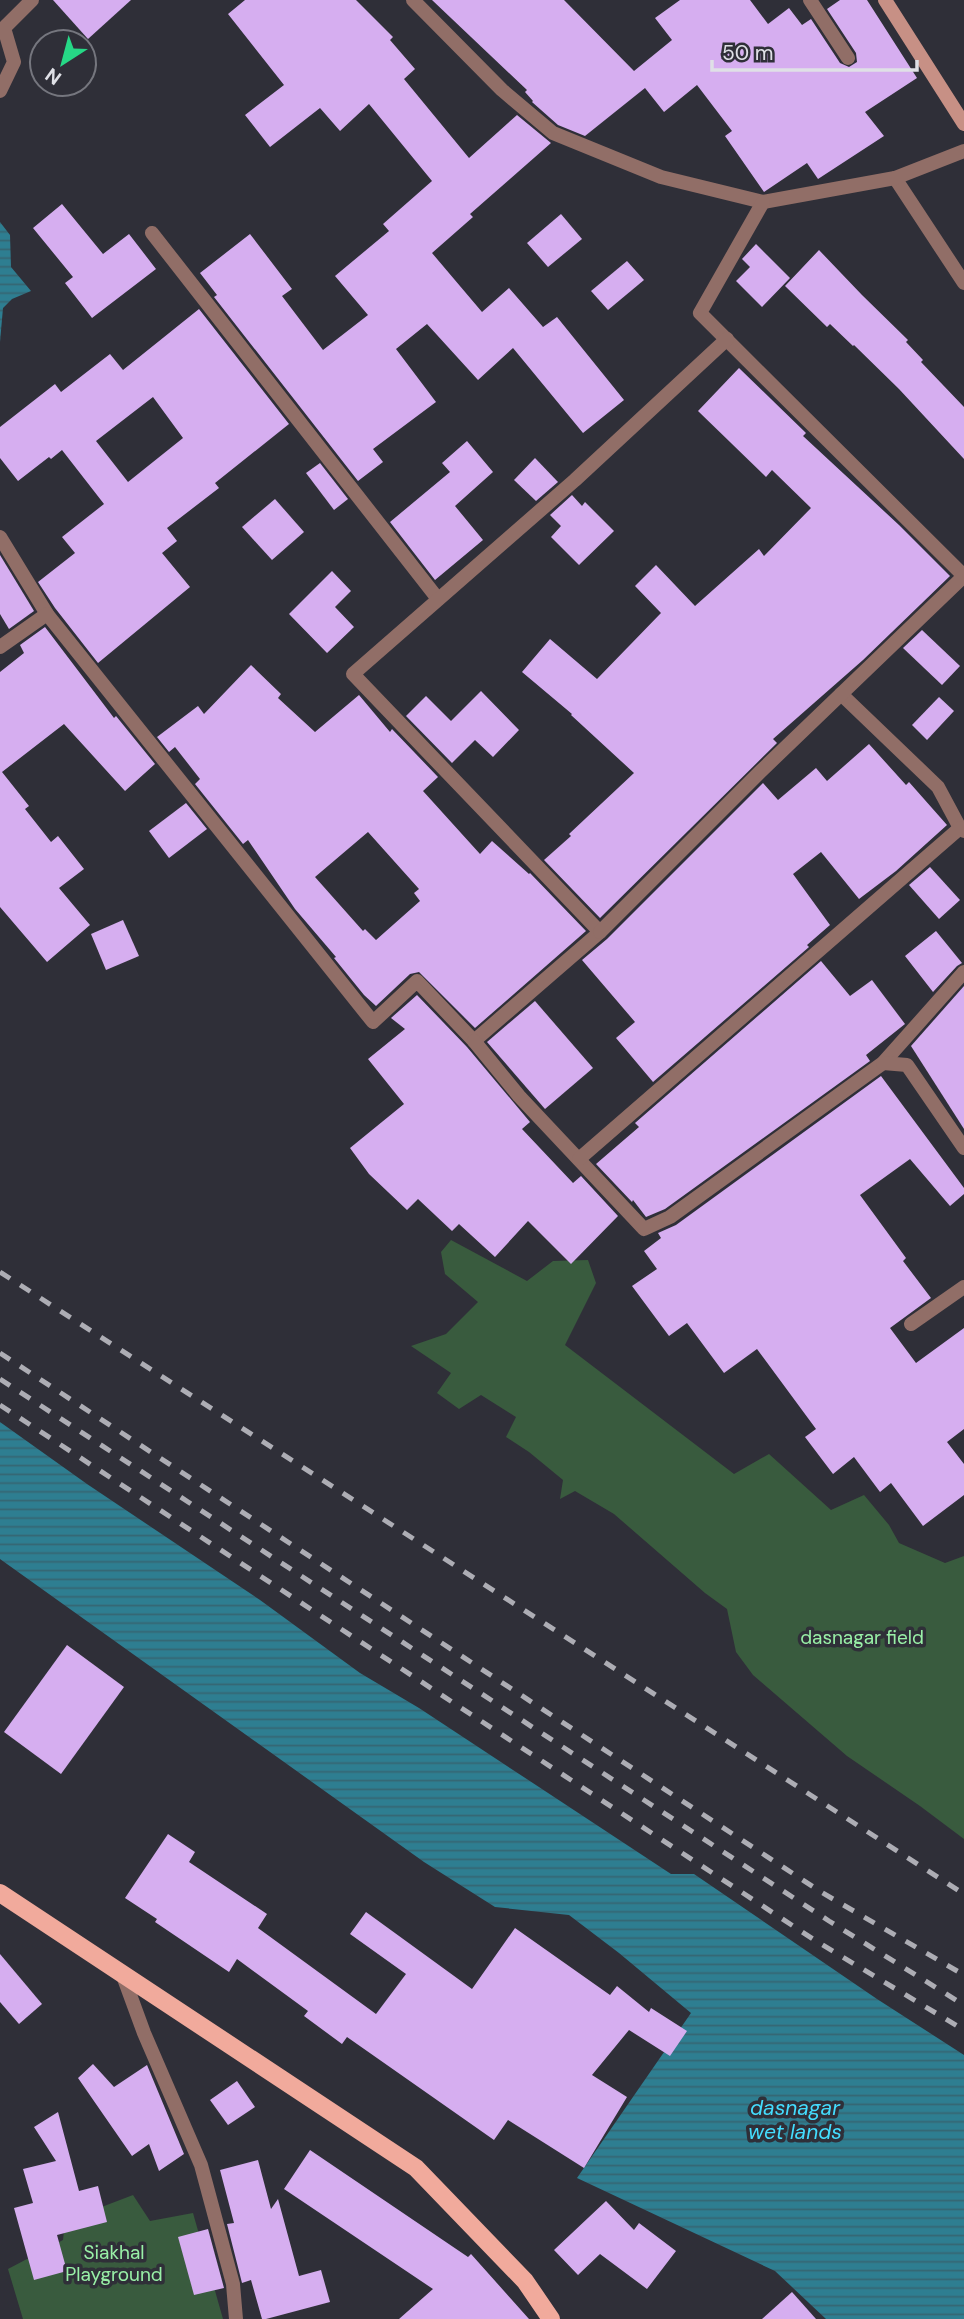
<svg xmlns="http://www.w3.org/2000/svg" width="964" height="2319" font-family="'DM Sans',sans-serif">
<style>
.park{fill:#395b3e}
.water{fill:url(#water-rules)}
.building{fill:#d6aef0;fill-rule:evenodd}
.lines{fill:none;stroke-linecap:round;stroke-linejoin:round}
.lane{stroke:#916e67;stroke-width:14}
.street{stroke:#916e67;stroke-width:14}
.secondary{stroke:#c79085;stroke-width:14}
.primary{stroke:#f1aa9c;stroke-width:18}
.rail{stroke:#adadb4;stroke-width:5;stroke-dasharray:12 12;stroke-linecap:butt}
.labels{text-anchor:middle;dominant-baseline:central;stroke-width:7;stroke-linejoin:round;paint-order:stroke}
.park-label{font-size:19px;fill:#99f0a7;stroke:#2f2f38}
.water-label{font-size:21px;font-style:italic;fill:#44ddfe;stroke:#2f2f38}
</style>
<defs>
<pattern id="water-rules" width="6" height="5" patternUnits="userSpaceOnUse" patternTransform="scale(1.75)"><rect width="6" height="5" fill="#2e7e91"/><path d="M0 2.5h6" fill="none" stroke="#366673"/></pattern>
</defs>
<rect width="100%" height="100%" fill="#2f2f38"/>
<g class="park">
<path d="M451 1240 527 1281 553 1261 588 1260 596 1283 565 1345 734 1474 769 1454 831 1510 864 1495 889 1525 899 1543 945 1563 964 1556V1839L920 1806 847 1756 753 1675 736 1652 727 1609 705 1593 614 1514 575 1491 560 1499 563 1480 529 1452 506 1437 516 1417 481 1395 459 1409 437 1393 451 1373 411 1346 446 1334 478 1302 445 1274 441 1252Z"/>
<path d="M133 2195 150 2221 193 2213 223 2319H23L8 2269 63 2240 65 2221Z"/>
</g>
<g class="water">
<path d="M0 222 10 235 11 267 31 291 12 299 3 308 0 342Z"/>
<path d="M0 1422 87 1484 260 1600 360 1673 419 1708 671 1874H694L877 1999 964 2055V2319H826L775 2271 577 2178 691 2013 619 1953 569 1915 495 1907 424 1862 0 1559Z"/>
</g>
<g class="building">
<path d="M53 0H131L88 39Z"/>
<path d="M245 0H356L393 37 390 40 415 69 404 79 469 158 517 115 551 143 470 214 473 217 432 253 482 312 509 288 543 327 557 317 624 400 583 433 513 348 478 380 427 324 396 349 436 402 373 449 383 462 358 481 214 297 217 295 200 273 250 234 292 289 282 296 323 350 368 315 335 276 389 231 383 224 432 181 369 104 340 131 320 108 270 147 245 115 284 85 228 14Z"/>
<path d="M432 0H564L634 71 672 40 655 18 680 0H750L768 24 789 8 802 25 811 19 840 63 849 67 857 62 856 53 827 9 840 0H867L917 78 865 112 884 136 818 179 807 163 764 192 725 136 732 131 697 85 664 112 645 88 585 136 558 125 532 102 533 101 525 92 527 90Z"/>
<path d="M62 204 103 254 129 234 156 269 92 318 65 283 73 277 33 228Z"/>
<path d="M561 214 582 239 548 267 527 243Z"/>
<path d="M756 244 790 278 762 307 736 281 750 267 742 259Z"/>
<path d="M819 250 862 295 908 340 906 342 923 360 921 362 964 407V459L899 389 854 345 853 346 830 324 827 327 785 286Z"/>
<path d="M627 261 644 280 608 310 591 291Z"/>
<path d="M199 309 289 424 215 483 219 488 167 528 177 541 162 553 190 587 98 663 55 608 38 582 75 553 62 537 104 504 62 450 51 459 49 457 18 481 0 458V427L55 384 61 392 110 354 123 370ZM153 397 183 438 128 482 96 441Z"/>
<path d="M739 368 806 433 803 436 899 525 950 576 863 660 773 739 777 743 600 918 544 860 571 836 569 834 634 773 571 715 572 714 522 672 550 639 597 679 661 613 635 586 656 565 695 606 759 549 764 556 811 508 772 470 766 477 698 411Z"/>
<path d="M467 441 493 472 455 506 483 540 435 580 390 522 450 472 442 463Z"/>
<path d="M535 458 558 482 536 501 514 480Z"/>
<path d="M320 463 348 499 334 510 306 473Z"/>
<path d="M572 495 582 506 585 502 614 531 579 565 551 537 561 526 550 515Z"/>
<path d="M275 499 304 532 272 560 242 527Z"/>
<path d="M0 555 34 611 9 629 0 614Z"/>
<path d="M332 571 351 591 335 607 354 627 327 653 289 614Z"/>
<path d="M45 627 114 718 116 716 155 764 125 791 64 724 2 772 29 806 25 809 51 842 58 836 84 869 59 888 90 925 47 962 0 907V672L24 653 20 645Z"/>
<path d="M922 630 960 666 942 685 903 648Z"/>
<path d="M251 665 281 694 278 698 315 732 359 695 390 732 392 729 438 777 423 791 480 854 492 841 529 874 530 873 586 931 475 1028 419 972 410 974 376 1006 364 995 334 958 336 957 295 909 248 840 243 844 195 784 200 779 175 747 169 752 157 737 198 706 204 714ZM368 832 419 889 414 893 420 901 376 940 365 929 363 931 315 877Z"/>
<path d="M481 691 519 730 493 757 475 740 452 763 406 716 426 696 451 721Z"/>
<path d="M939 697 954 711 927 740 912 725Z"/>
<path d="M869 744 906 785 909 782 947 825 896 871 859 899 821 852 793 874 830 925 807 945 809 947 653 1082 616 1038 635 1022 582 960 607 939 763 783 778 800 816 768 827 781Z"/>
<path d="M186 803 207 829 169 858 149 831Z"/>
<path d="M930 867 960 900 939 919 909 885Z"/>
<path d="M123 920 139 956 106 970 91 934Z"/>
<path d="M936 931 962 963 957 966 933 992 905 956Z"/>
<path d="M821 961 850 996 872 980 905 1024 866 1055 870 1061 665 1209 646 1217 633 1200 632 1202 596 1164 639 1127 635 1123Z"/>
<path d="M964 986V1129L911 1046Z"/>
<path d="M417 995 467 1047 530 1122 522 1129 573 1183 581 1176 618 1216 571 1264 528 1221 495 1257 459 1224 452 1231 418 1199 407 1210 369 1174 350 1148 404 1104 368 1059 405 1029 391 1018Z"/>
<path d="M535 1001 593 1068 545 1109 487 1042Z"/>
<path d="M881 1076 964 1188V1194L950 1206 910 1159 860 1195 906 1258 903 1261 931 1298 890 1328 916 1363 964 1328V1429L947 1442 964 1464V1495L923 1526 891 1483 880 1492 854 1457 833 1474 805 1437 816 1429 757 1349 724 1373 687 1323 669 1336 632 1286 657 1269 644 1251 661 1238 658 1233 676 1225Z"/>
<path d="M67 1645 124 1687 61 1774 4 1732Z"/>
<path d="M168 1834 195 1852 189 1862 267 1914 258 1928 376 2014 406 1974 350 1934 366 1912 472 1989 515 1928 610 1995 617 1986 649 2012 651 2008 687 2031 670 2056 629 2030 592 2075 627 2097 584 2168 508 2120 494 2140 347 2037 342 2044 304 2016 308 2011 237 1959 229 1972 155 1922 157 1919 125 1898Z"/>
<path d="M0 1954 42 2004 19 2024 0 2002Z"/>
<path d="M93 2064 114 2087 147 2065 184 2154 159 2171 149 2144 132 2156 78 2078Z"/>
<path d="M237 2081 255 2107 228 2125 210 2100Z"/>
<path d="M58 2112 79 2191 98 2186 107 2222 57 2235 67 2271 34 2280 14 2208 33 2203 23 2169 56 2161 34 2127Z"/>
<path d="M310 2150 468 2257 471 2254 529 2319H399L433 2289 284 2189Z"/>
<path d="M258 2160 271 2209 278 2199 299 2276 321 2270 330 2302 266 2319H262L251 2280 242 2283 227 2224 234 2223 220 2170Z"/>
<path d="M606 2201 634 2230 639 2223 676 2251 647 2289 600 2254 578 2275 554 2250Z"/>
<path d="M208 2229 224 2288 194 2295 178 2237Z"/>
<path d="M792 2292 816 2319H762Z"/>
</g>
<g class="lines">
<path class="lane" d="M895 178 964 283"/>
<g class="street">
<path d="M413 0 502 90 553 133 661 177 763 202 895 178 964 151"/>
<path d="M810 0 848 58"/>
<path d="M0 91 14 62 4 28 32 0"/>
<path d="M763 202 700 313 964 576"/>
<path d="M152 233 438 599"/>
<path d="M0 537 47 614"/>
<path d="M0 647 47 614 373 1022 417 981 474 1041 600 932 353 674 575 480 727 339"/>
<path d="M841 694 938 787 960 828 964 831"/>
<path d="M600 932 760 772 964 576"/>
<path d="M474 1041 519 1096 644 1229 670 1217 883 1063 964 972"/>
<path d="M883 1063 907 1065 964 1148"/>
<path d="M579 1159 960 828"/>
<path d="M911 1324 964 1287"/>
<path d="M122 1973 144 2033 201 2165 233 2284 236 2319"/>
</g>
<path class="secondary" d="M885 0 964 124"/>
<path class="primary" d="M0 1893 416 2168 525 2281 551 2319"/>
<g class="rail">
<path d="M0 1272 964 1894"/>
<path d="M0 1353 821 1892 964 1975"/>
<path d="M0 1379 829 1921 964 2005"/>
<path d="M0 1405 816 1941 964 2030"/>
</g>
</g>
<g class="labels">
<g class="park-label">
<text x="862" y="1637">dasnagar field</text>
<text x="114" y="2252">Siakhal<tspan x="114" dy="22">Playground</tspan></text>
</g>
<g class="water-label">
<text x="795" y="2108">dasnagar<tspan x="795" dy="24">wet lands</tspan></text>
</g>
</g>
<g transform="translate(63 63) rotate(216)"><circle r="33" fill="#2f2f38" stroke="#75767e" stroke-width="2"/>
<path d="M0-5L12 26L0 18L-12 26Z" fill="#26d886"/>
<text y="-10" font-size="19" font-weight="bold" text-anchor="middle" fill="#dfe0e6">N</text>
</g>
<path d="M712 60v10h205v-10" fill="none" stroke="#dfe0e6" stroke-width="3.5"/>
<text x="722" y="60" font-size="21" fill="#dfe0e6" stroke="#2f2f38" stroke-width="5" paint-order="stroke">50 m</text>
</svg>
